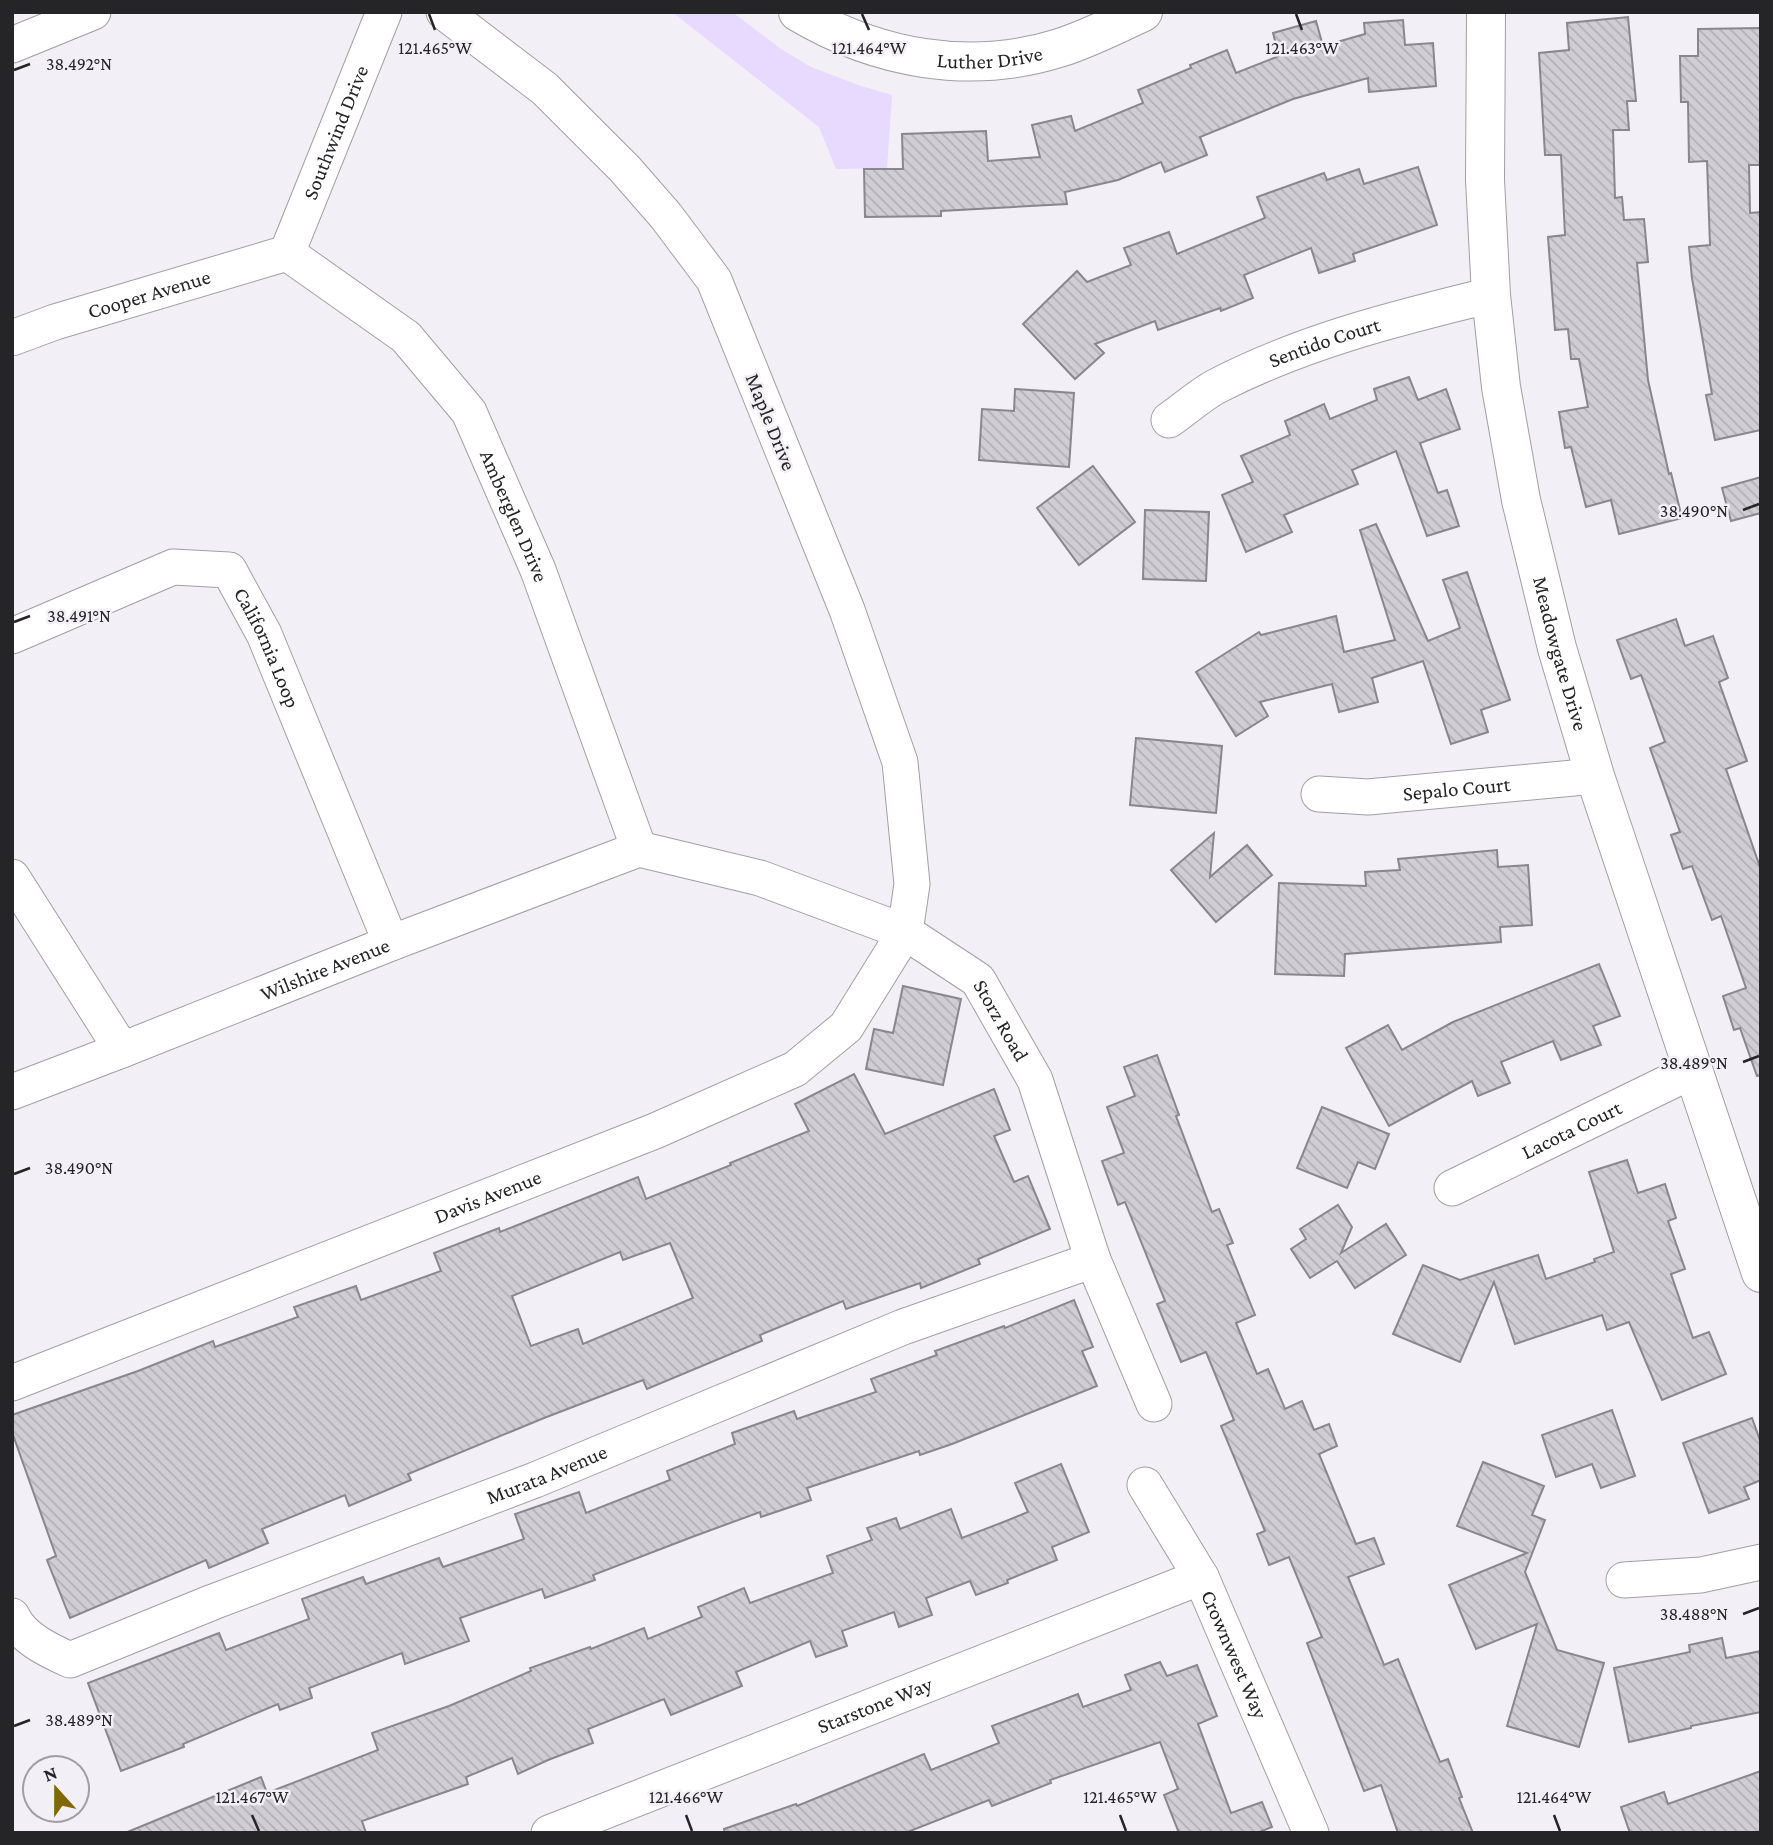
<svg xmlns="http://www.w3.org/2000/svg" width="1773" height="1845" font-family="'Crimson Pro',serif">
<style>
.grass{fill:#e7d9ff}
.building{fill:url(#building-back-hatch);stroke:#89878e;stroke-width:2;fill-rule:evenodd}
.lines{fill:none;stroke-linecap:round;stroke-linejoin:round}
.street-casing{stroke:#a19ea5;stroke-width:37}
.secondary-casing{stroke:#a19ea5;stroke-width:40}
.street{stroke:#fff;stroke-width:35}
.secondary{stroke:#fff;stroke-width:38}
.ticks{fill:none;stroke:#252427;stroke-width:2.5}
.labels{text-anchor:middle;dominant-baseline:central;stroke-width:5;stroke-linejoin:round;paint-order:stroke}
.street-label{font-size:21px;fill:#252427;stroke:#f2eff7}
.ticks-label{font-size:18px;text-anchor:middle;fill:#252427;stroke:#f2eff7;stroke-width:5;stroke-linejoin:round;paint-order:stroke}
</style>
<defs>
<pattern id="building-back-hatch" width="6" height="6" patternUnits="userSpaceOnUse" patternTransform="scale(1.75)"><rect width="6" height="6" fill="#d0cdd5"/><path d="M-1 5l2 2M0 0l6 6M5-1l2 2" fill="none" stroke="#b2b0b7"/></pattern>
</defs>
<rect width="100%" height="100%" fill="#f2eff7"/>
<path class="grass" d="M672 12H732L781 49 811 67 858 85 892 95 887 168 836 169 819 127Z"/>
<g class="building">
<path d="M1628 17 1636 101H1627L1629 130H1613L1615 198 1622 197 1624 220 1644 219 1648 262 1637 263 1648 380 1669 474 1671 473 1682 518 1619 534 1611 500 1586 507 1571 447 1565 448 1559 412 1588 407 1579 359H1571L1568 329 1555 330 1548 237 1565 235 1561 155H1545L1539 53 1569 50 1567 23Z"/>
<path d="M1403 20 1405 45 1433 43 1436 86 1369 92 1368 78 1293 99 1200 137 1207 155 1165 172 1161 162 1118 180 1065 192 1067 204 941 211V216L865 217 864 169H903L902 134 986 131 988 161 1040 157 1032 125 1071 116 1075 131 1143 103 1138 90 1191 68 1190 65 1227 50 1236 73 1279 56 1273 33 1316 21 1323 46 1365 34 1364 23Z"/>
<path d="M1761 28V165H1749L1750 213 1761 212V430L1715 440 1706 395 1712 394 1692 278 1689 247 1710 245 1707 161 1689 162 1688 102H1681L1680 56H1698V29Z"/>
<path d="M1418 167 1437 225 1353 254 1355 261 1319 273 1311 248 1244 275 1253 298 1221 311 1220 308 1158 330 1155 321 1095 344 1104 353 1075 379 1023 324 1077 271 1087 282 1131 265 1124 248 1169 232 1177 254 1265 218 1257 197 1324 173 1327 180 1359 169 1364 184Z"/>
<path d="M1409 377 1418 400 1446 389 1460 429 1420 443 1438 493 1447 490 1459 526 1427 536 1396 451 1352 470 1358 484 1284 515 1292 532 1246 552 1222 495 1253 482 1241 456 1290 435 1285 421 1324 404 1330 419 1377 400 1374 389Z"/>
<path d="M1015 389 1074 393 1069 467 979 460 982 409 1014 411Z"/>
<path d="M1093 466 1135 522 1079 565 1037 508Z"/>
<path d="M1761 477V513L1731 521 1722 488Z"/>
<path d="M1145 510 1209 512 1206 581 1143 579Z"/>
<path d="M1376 524 1428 641 1460 628 1443 580 1467 572 1510 700 1481 710 1488 732 1451 744 1423 661 1372 678 1378 702 1339 712 1332 684 1260 702 1268 716 1236 736 1196 672 1259 632 1261 635 1336 616 1344 652 1395 640 1360 530Z"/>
<path d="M1676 619 1685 646 1713 636 1728 678 1719 682 1747 761 1726 769 1761 870V1075L1757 1076 1740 1028 1734 1030 1723 996 1746 988 1721 916 1712 920 1692 866 1683 869 1671 835 1680 832 1650 748 1665 742 1641 675 1631 679 1617 640Z"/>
<path d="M1136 738 1222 746 1216 813 1130 805Z"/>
<path d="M1214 833 1210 877 1247 845 1272 875 1216 922 1171 870Z"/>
<path d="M1497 850 1498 867 1528 865 1532 925 1500 927 1501 942 1345 954 1344 976 1275 974 1279 883 1366 886 1365 872 1400 870 1398 859Z"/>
<path d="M1599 964 1620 1016 1593 1026 1601 1045 1561 1060 1553 1041 1501 1062 1510 1083 1478 1096 1472 1081 1389 1126 1346 1048 1388 1025 1402 1050 1453 1022Z"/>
<path d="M903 986 961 999 943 1085 866 1069 874 1029 893 1033Z"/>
<path d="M1157 1055 1179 1115 1176 1116 1212 1212 1219 1209 1233 1243 1227 1245 1255 1315 1236 1323 1257 1374 1268 1369 1285 1409 1302 1401 1314 1430 1329 1424 1337 1446 1319 1454 1356 1544 1374 1538 1384 1564 1348 1577 1384 1665 1398 1659 1440 1762 1448 1759 1462 1797 1459 1798 1473 1833H1398L1381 1785 1364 1791 1307 1643 1322 1637 1289 1557 1269 1565 1257 1534 1265 1531 1221 1426 1234 1420 1206 1352 1181 1362 1157 1304 1165 1301 1125 1202 1118 1205 1102 1161 1124 1153 1107 1107 1135 1096 1124 1067Z"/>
<path d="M854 1074 885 1134 994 1089 1010 1130 994 1136 1014 1182 1028 1176 1050 1229 978 1259 980 1264 921 1288 920 1283 846 1309 843 1301 760 1335 762 1341 647 1389 643 1380 544 1418 408 1474 411 1480 349 1506 345 1495 262 1529 268 1543 209 1568 206 1560 70 1618 47 1560 56 1556 12 1432V1415L138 1371 213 1341 215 1347 298 1317 294 1307 356 1286 361 1300 441 1271 434 1253 499 1228 500 1232 638 1177 646 1199 731 1165 730 1163 809 1131 795 1104ZM670 1243 693 1298 583 1344 578 1329 531 1346 512 1296 620 1252 623 1260Z"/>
<path d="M1322 1107 1389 1134 1375 1169 1358 1162 1347 1188 1297 1168Z"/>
<path d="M1627 1160 1638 1193 1665 1184 1676 1218 1668 1221 1685 1269 1671 1274 1693 1338 1709 1332 1726 1374 1662 1400 1629 1322 1607 1330 1602 1315 1515 1344 1494 1282 1460 1362 1393 1334 1423 1265 1460 1280 1538 1255 1546 1279 1595 1262 1594 1259 1614 1252 1589 1172Z"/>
<path d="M1338 1205 1352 1227 1341 1253 1386 1224 1406 1255 1355 1288 1337 1261 1310 1278 1291 1249 1306 1239 1300 1229Z"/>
<path d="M1074 1300 1093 1347 1082 1351 1097 1386 952 1444 920 1455 919 1451 807 1488 811 1500 761 1517 760 1512 692 1537 593 1575 595 1580 545 1598 542 1589 460 1618 469 1641 405 1664 402 1653 309 1688 312 1698 280 1710 278 1704 183 1744 184 1747 121 1771 88 1683 219 1633 226 1650 309 1619 302 1599 363 1577 366 1584 439 1558 443 1567 524 1539 515 1514 579 1492 586 1513 670 1480 667 1471 735 1444 732 1433 794 1411 797 1419 876 1392 871 1379 937 1355 935 1351 1004 1326 1005 1328Z"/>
<path d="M1612 1410 1635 1476 1601 1488 1592 1464 1556 1477 1542 1435Z"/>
<path d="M1752 1418 1761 1443V1480L1744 1487 1749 1499 1709 1513 1683 1443Z"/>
<path d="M1483 1462 1544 1486 1532 1515 1545 1520 1525 1572 1557 1650 1604 1663 1579 1747 1507 1726 1537 1624 1476 1649 1449 1585 1527 1553 1457 1526Z"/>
<path d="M1061 1464 1089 1532 1052 1547 1057 1560 1007 1580 1008 1583 976 1595 970 1581 926 1598 932 1615 899 1627 894 1612 842 1631 847 1646 816 1657 810 1641 736 1672 742 1686 671 1715 664 1699 588 1729 593 1743 548 1760 518 1774 512 1758 466 1777 468 1784 362 1821 366 1833H125L261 1777 267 1793 378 1750 372 1733 449 1706 531 1671 530 1668 590 1647 591 1649 644 1628 648 1639 702 1617 698 1607 744 1588 750 1603 833 1573 827 1556 872 1540 867 1528 896 1518 900 1529 951 1509 962 1538 1006 1521 1028 1512 1015 1483Z"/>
<path d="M1722 1638 1726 1658 1761 1651V1712L1691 1726V1728L1629 1742 1614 1668 1690 1652 1689 1645Z"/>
<path d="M1160 1662 1167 1676 1197 1665 1217 1716 1198 1724 1231 1813 1262 1802 1272 1827 1257 1833H1179L1164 1795 1178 1789 1160 1742 1050 1780 1051 1783 992 1806 989 1800 905 1833H725L724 1829 796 1804 797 1806 924 1754 931 1770 999 1743 992 1726 1078 1694 1083 1707 1131 1690 1125 1675Z"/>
<path d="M1761 1771V1833H1630L1621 1807 1664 1792 1668 1804Z"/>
</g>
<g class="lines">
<defs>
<g id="street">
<path d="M12 45 93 12"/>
<path id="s1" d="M287 253 406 337 469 412 538 570 639 849"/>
<path id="s2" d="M287 253 384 12"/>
<path id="s3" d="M12 338 55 322 287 253"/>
<path id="s4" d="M1169 420C1185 409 1200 395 1217 386 1304 341 1397 318 1491 295"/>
<path id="s5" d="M12 636 173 567 229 570 264 634 391 943"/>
<path id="s6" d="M1319 794 1368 797 1595 776"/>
<path id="s7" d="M639 849 760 878 905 932 978 980 1035 1080 1093 1260 1154 1404"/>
<path d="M12 877 122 1050"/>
<path id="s8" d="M12 1092 122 1050 391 943 639 849"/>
<path id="s9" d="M1452 1188 1692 1071"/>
<path id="s10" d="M12 1383 655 1131 795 1069 846 1027 905 932 912 884 900 762 847 610 714 280 666 216 625 169 545 89 444 12"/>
<path id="s11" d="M1145 1485 1201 1577 1311 1833"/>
<path d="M1624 1580 1701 1575 1761 1562"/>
<path id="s12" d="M12 1616C22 1638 48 1650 70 1660L213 1602 535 1480 903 1327 1093 1260"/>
<path id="s13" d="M549 1833 1201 1577"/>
</g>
<g id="secondary">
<path id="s14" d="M798 12C877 59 970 76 1059 48 1088 39 1115 25 1143 12"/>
<path id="s15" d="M1486 12 1485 180 1491 295 1501 387 1521 500 1557 648 1595 776 1761 1273"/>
</g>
</defs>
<use href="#street" class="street-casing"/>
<use href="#secondary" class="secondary-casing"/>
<use href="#street" class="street"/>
<use href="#secondary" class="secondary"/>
</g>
<path class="ticks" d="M429 14 435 30M862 14 869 30M1296 14 1302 30M14 70 30 64M1743 510 1759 504M14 622 30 616M1743 1062 1759 1056M14 1174 30 1168M1743 1614 1759 1608M14 1726 30 1720M252 1815 259 1831M686 1815 692 1831M1120 1815 1126 1831M1554 1815 1560 1831"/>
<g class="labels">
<g class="street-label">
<text stroke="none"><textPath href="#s14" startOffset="201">Luther Drive</textPath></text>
<text stroke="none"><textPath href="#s2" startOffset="130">Southwind Drive</textPath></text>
<text stroke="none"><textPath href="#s3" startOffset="144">Cooper Avenue</textPath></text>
<text stroke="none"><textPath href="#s4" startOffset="175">Sentido Court</textPath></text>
<text transform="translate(771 422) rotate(68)">Maple Drive</text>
<text stroke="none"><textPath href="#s1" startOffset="357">Amberglen Drive</textPath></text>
<text stroke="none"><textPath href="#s5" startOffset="318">California Loop</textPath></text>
<text stroke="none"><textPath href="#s15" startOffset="649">Meadowgate Drive</textPath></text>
<text stroke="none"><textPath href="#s6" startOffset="138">Sepalo Court</textPath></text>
<text stroke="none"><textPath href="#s8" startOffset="336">Wilshire Avenue</textPath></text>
<text stroke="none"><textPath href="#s7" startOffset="413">Storz Road</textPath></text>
<text stroke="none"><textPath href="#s9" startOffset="133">Lacota Court</textPath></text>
<text stroke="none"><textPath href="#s10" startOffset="511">Davis Avenue</textPath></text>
<text stroke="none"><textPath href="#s12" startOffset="586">Murata Avenue</textPath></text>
<text stroke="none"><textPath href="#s11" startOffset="192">Crownwest Way</textPath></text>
<text stroke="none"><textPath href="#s13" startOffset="350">Starstone Way</textPath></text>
</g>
</g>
<g class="ticks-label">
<text x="435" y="54">121.465°W</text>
<text x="869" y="54">121.464°W</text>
<text x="1302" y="54">121.463°W</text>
<text x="79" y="70">38.492°N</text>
<text x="1694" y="517">38.490°N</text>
<text x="79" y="622">38.491°N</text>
<text x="1694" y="1069">38.489°N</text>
<text x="79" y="1174">38.490°N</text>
<text x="1694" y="1620">38.488°N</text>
<text x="79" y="1726">38.489°N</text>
<text x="252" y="1803">121.467°W</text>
<text x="686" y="1803">121.466°W</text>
<text x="1120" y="1803">121.465°W</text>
<text x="1554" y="1803">121.464°W</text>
</g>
<rect width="1773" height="1845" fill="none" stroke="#252427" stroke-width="28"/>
<g transform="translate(56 1789) rotate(339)"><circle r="33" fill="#f2eff7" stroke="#a09ea4" stroke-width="2"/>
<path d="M0-5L12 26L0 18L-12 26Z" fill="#816800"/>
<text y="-10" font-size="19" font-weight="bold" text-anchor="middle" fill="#252427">N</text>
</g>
</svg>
